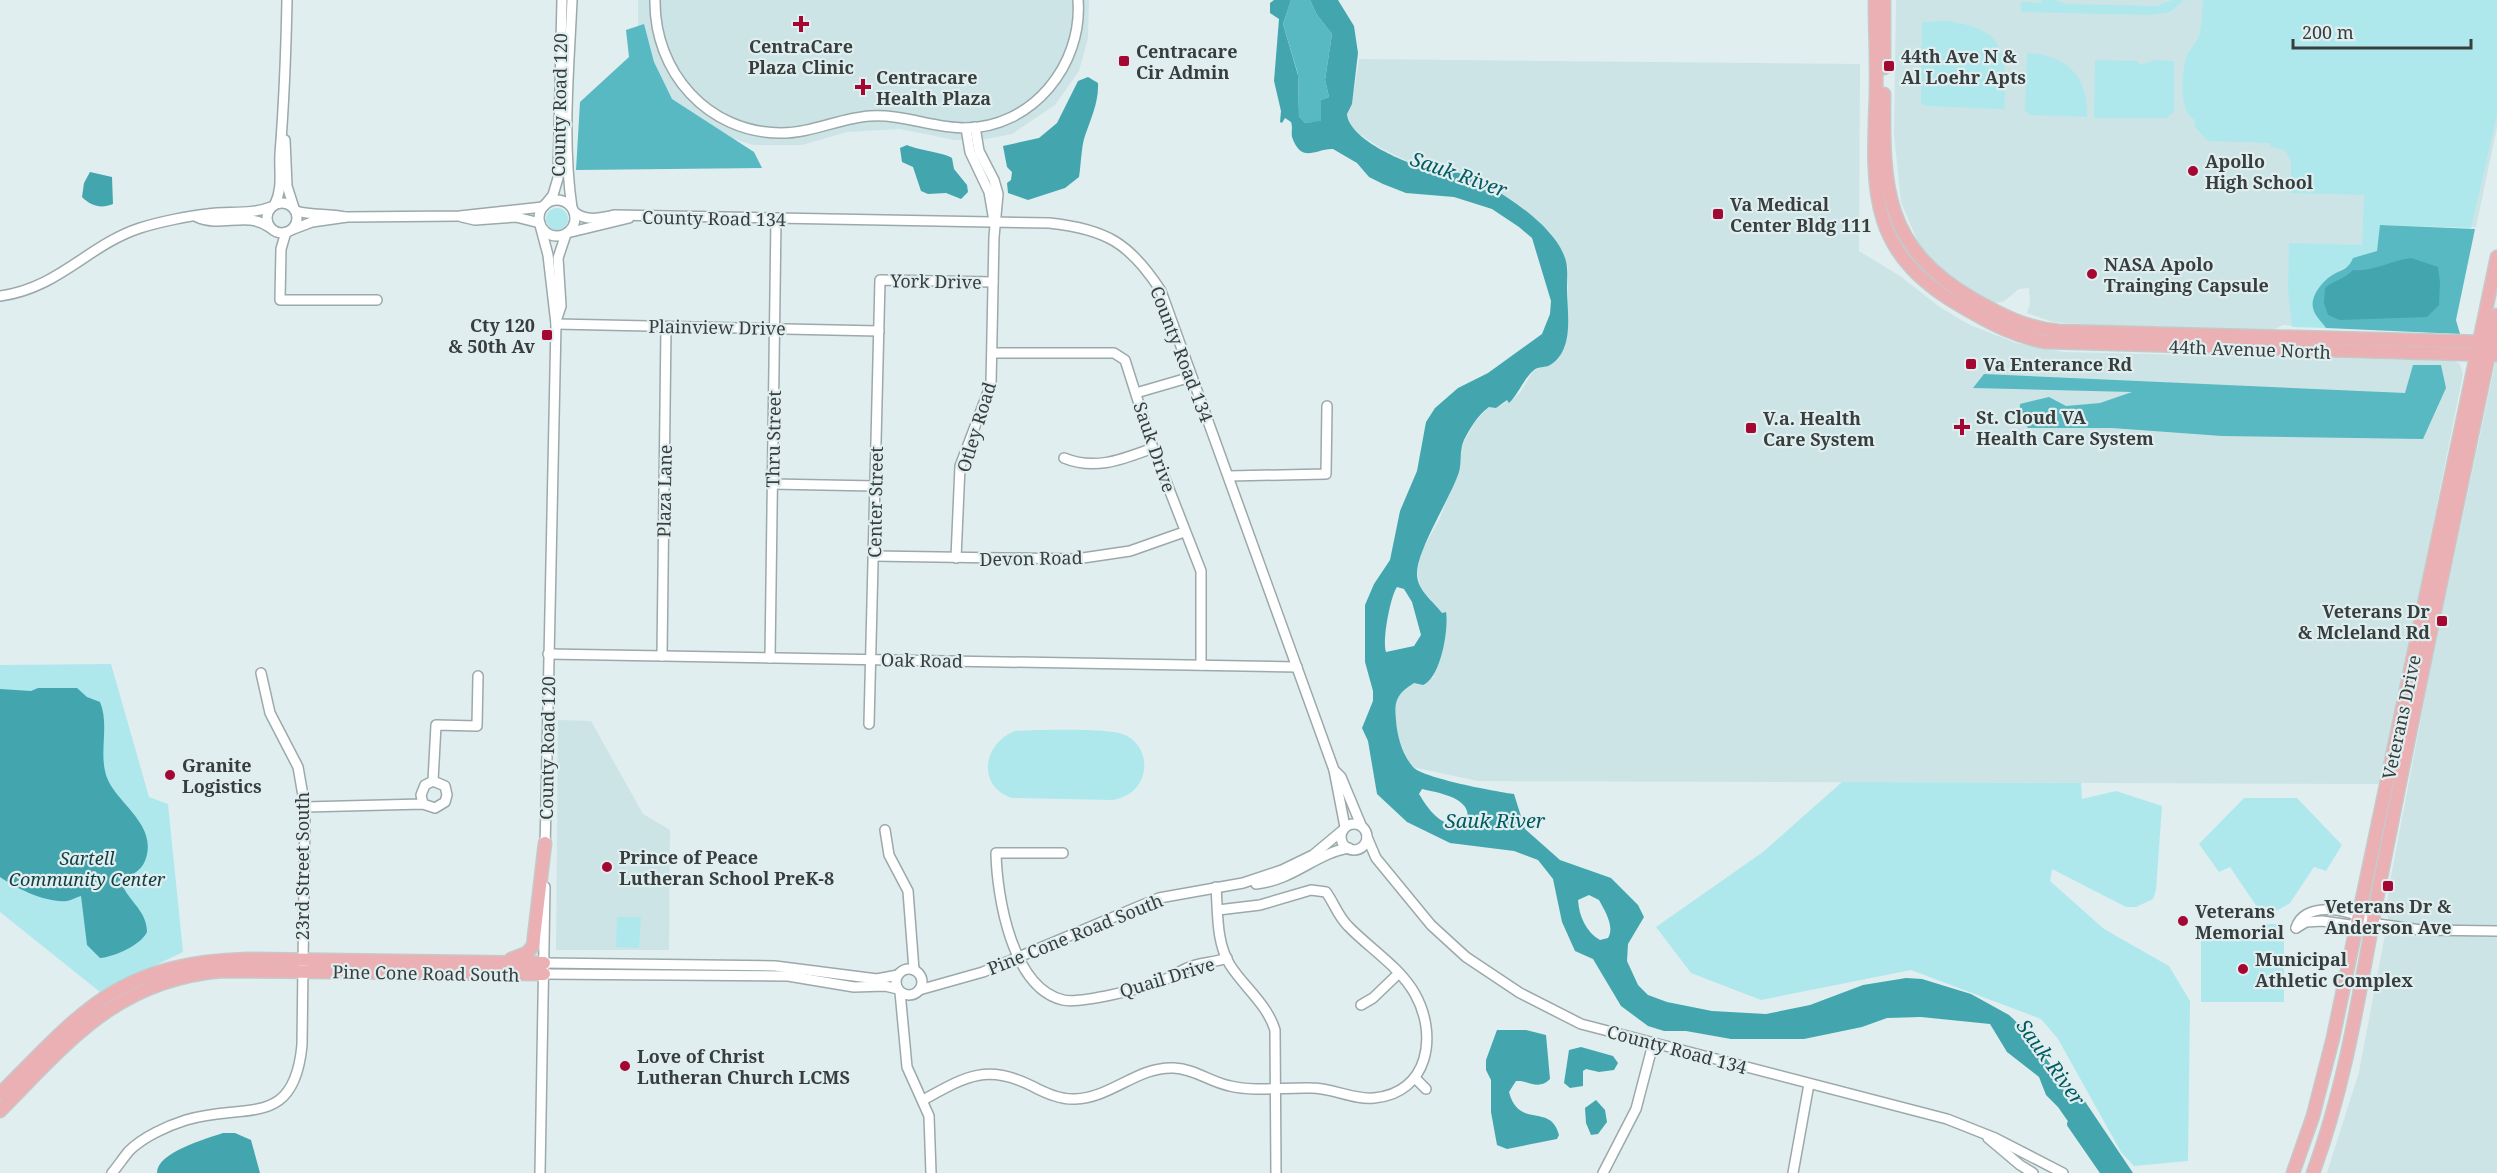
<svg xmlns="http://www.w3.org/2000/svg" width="2497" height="1173" font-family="'Noto Serif',serif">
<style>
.built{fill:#cce4e6}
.green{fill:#aee8ed}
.forest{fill:#58b9c2}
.water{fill:#43a6af;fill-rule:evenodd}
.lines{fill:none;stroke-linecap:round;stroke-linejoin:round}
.river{stroke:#43a6af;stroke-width:10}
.minor-casing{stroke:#9ba9aa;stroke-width:12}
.major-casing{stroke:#c7c9c9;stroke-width:15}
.minor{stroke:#fff;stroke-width:9}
.major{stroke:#eab0b3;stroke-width:12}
.poi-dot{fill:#a40832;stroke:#e0eeef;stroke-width:2}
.labels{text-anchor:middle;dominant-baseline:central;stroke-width:4.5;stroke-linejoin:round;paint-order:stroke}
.poi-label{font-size:18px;font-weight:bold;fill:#383e3e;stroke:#e0eeef;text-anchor:start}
.street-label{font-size:18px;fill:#383e3e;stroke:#e0eeef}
.park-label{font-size:18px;font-style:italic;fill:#113e42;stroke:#e0eeef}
.water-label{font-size:20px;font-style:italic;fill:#005b62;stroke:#e0eeef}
</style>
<rect width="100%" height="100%" fill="#e0eeef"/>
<g class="built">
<path d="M638 0H1089L1088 38 1079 71 1055 105 1012 134 987 139 955 140 900 129 847 132 802 145H753L710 131 666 102 638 31Z"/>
<path d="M1896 0H2497V127L2476 227 2380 225 2377 330 2283 325 2270 331 2141 328 2053 322 2027 313 2030 304 2029 288 2019 289 2003 302 1993 303 1952 278 1928 257 1920 247 1901 202 1894 134Z"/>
<path d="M1359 59 1860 64 1859 251 1900 276 1941 308 1970 325 2016 343 2064 352 2455 361 2460 364 2463 374 2381 784 1478 781 1412 767 1397 737 1395 699 1400 692 1414 683 1433 678 1443 649 1447 622 1446 612 1442 613 1421 589 1417 571 1422 551 1440 518 1458 472 1460 449 1475 422 1489 407 1502 405 1507 400 1509 402 1520 393 1533 371 1552 363 1565 345 1568 317V267L1563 252 1551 233 1519 205 1478 183 1407 161 1379 147 1352 129 1347 114 1352 104Z"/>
<path d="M2497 355V1173H2327L2359 1072 2388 919 2386 911 2390 882 2429 676Z"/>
<path d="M558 720 591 721 643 814 670 830 669 950H556Z"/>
</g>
<g class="green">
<path d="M2041 0H2055L2066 4 2157 6 2172 0H2184L2170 12 2151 15 2021 12V2L2042 3Z"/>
<path d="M2203 0H2497V115L2471 228 2380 225 2377 251 2369 253 2335 273 2318 317 2326 328 2292 327 2288 290 2289 243 2362 245 2364 195 2291 193V161L2285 150 2271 147 2270 143 2208 141 2194 126 2195 120C2178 111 2182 74 2186 58 2189 49 2197 43 2200 33 2202 22 2202 11 2203 0Z"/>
<path d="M1946 21C2009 29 2005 54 2005 109L1926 106 1921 103 1922 22Z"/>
<path d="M2027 53C2067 55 2088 76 2087 117L2030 115 2025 111Z"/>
<path d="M2095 60 2138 61 2139 65 2156 60 2174 61V112L2166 118H2094Z"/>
<circle cx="557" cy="219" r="11"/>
<path d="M111 664 149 797 168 804 183 952 100 992 0 912V665Z"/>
<path d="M1015 731C1037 730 1105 728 1122 734 1139 739 1148 758 1143 775 1139 789 1128 797 1113 800L1012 798C976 786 983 743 1015 731Z"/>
<path d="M1842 782 2081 783 2082 799 2116 791 2162 806 2156 890 2153 899 2136 907H2126L2052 869 2050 881 2104 929 2169 966 2190 1001 2188 1161 2134 1166 2121 1152 2058 1039 2041 1019 1911 970 1761 1000 1691 973 1656 927 1763 852Z"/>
<path d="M2244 798H2297L2342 845 2326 871 2314 867 2290 903 2271 914 2257 907 2230 867 2219 872 2199 844Z"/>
<path d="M617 917H641L639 948 616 947Z"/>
<path d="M2261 924H2280L2284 934V1002H2201V936H2261Z"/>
</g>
<g class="forest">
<path d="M1291 0H1310L1317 15 1332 34 1325 80 1329 97 1321 100V122L1305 123 1299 116 1298 74 1283 24Z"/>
<path d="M644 24 654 62 672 99 754 152 762 168 576 170 580 102 629 57 626 30Z"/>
<path d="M2380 225 2475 229 2456 320 2460 334 2326 328C2322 322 2314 315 2313 308 2310 295 2325 278 2336 273 2344 269 2349 268 2353 258L2377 251Z"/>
<path d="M2413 365H2441L2446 388 2423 439 2222 436 2112 428H2028L2019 417 2020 404 2049 397 2066 406 2100 403 2132 392 1973 388 1984 374 2405 393Z"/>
</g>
<g class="water">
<path d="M1274 0H1291L1283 24 1298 75 1299 116 1305 123 1321 121V100L1329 97 1325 80 1332 34 1317 15 1310 0H1338L1354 26 1358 53 1352 104 1347 114C1349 139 1403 162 1425 168 1434 170 1444 169 1452 171 1487 180 1549 220 1563 253 1569 265 1567 276 1567 288 1567 312 1575 350 1550 365 1545 368 1539 366 1534 370 1524 378 1519 393 1509 403L1507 400 1496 408 1489 407C1478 415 1470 428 1464 440 1459 451 1462 461 1459 472 1450 499 1416 551 1417 575 1418 591 1433 601 1442 613L1446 612C1449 628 1441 678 1423 685L1414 683C1397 694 1394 700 1396 720 1397 736 1402 754 1413 767 1422 778 1498 792 1514 794L1525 829 1560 860 1611 878 1638 905 1644 917 1628 944 1627 961 1638 985 1648 995 1667 1002 1712 1011 1766 1014 1810 1005 1863 985 1906 978 1922 979 1971 994 2009 1015 2029 1034 2055 1071 2084 1100 2133 1173H2109L2099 1155 2074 1130 2058 1107 2046 1095 2039 1077 2007 1052 1990 1024 1921 1017 1887 1018 1862 1027 1804 1039H1731L1686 1031H1664L1648 1026 1621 1006 1593 959 1575 951 1562 922 1553 879 1538 860 1514 851 1450 843 1407 822 1377 794 1368 741 1362 728 1373 701V691L1365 662V605L1374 584 1390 560 1400 511 1417 471 1426 422 1435 408 1458 388 1488 373 1542 334 1550 314 1551 301 1532 238 1519 227 1492 209 1454 197 1406 193 1383 184 1369 177 1357 163 1333 149C1316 148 1302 165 1292 137 1291 132 1293 128 1291 122L1285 118 1282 123 1280 122 1281 111 1274 81 1279 19 1270 13V3ZM1397 587 1404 589 1412 602 1421 635 1414 646 1386 652C1382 642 1390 597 1397 587ZM1422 789C1440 793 1476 799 1466 823 1443 830 1430 812 1419 794ZM1589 895 1599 900C1605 911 1615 927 1608 938L1600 940C1586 932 1579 916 1578 900Z"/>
<path d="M1088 77 1098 83C1099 103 1090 120 1084 139 1081 151 1081 165 1079 177L1065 188 1028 200 1008 193 1007 183 1011 180 1012 172 1007 167 1003 146 1039 138 1057 123 1078 81Z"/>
<path d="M907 145C918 150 945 153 952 158L954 169 967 185 968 192 961 199 946 193 928 194 921 191 913 167 902 162 900 148Z"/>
<path d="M90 172 112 177 113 204C101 209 91 206 82 197L84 183Z"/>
<path d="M2411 258 2438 267 2440 283 2439 305 2427 317 2340 320 2328 315 2324 303 2325 288C2334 280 2345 279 2353 270 2372 272 2390 261 2411 258Z"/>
<path d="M38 688H77L87 697 100 702C109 723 100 749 105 771 111 802 160 822 145 861 141 871 130 877 120 879 125 899 147 909 147 932 141 945 114 957 100 958L87 945 81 896C77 897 72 900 67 901 45 903 16 888 0 877V689L31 691Z"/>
<path d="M1497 1030H1526L1546 1035 1550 1079C1538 1091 1529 1080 1516 1081L1509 1092C1519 1130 1551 1102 1559 1135L1557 1139 1507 1149 1497 1145 1491 1112V1080L1486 1070V1060Z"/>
<path d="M1581 1047 1613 1056 1618 1063 1614 1070 1599 1072 1586 1069 1583 1071V1086L1570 1088 1564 1083 1569 1050Z"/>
<path d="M1596 1100 1605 1110 1607 1122 1598 1134 1591 1135 1586 1123 1585 1108Z"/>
<path d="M223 1133H235L251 1140 260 1173H157C157 1152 206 1139 223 1133Z"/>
</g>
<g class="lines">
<path class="river" d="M2072 1124 2106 1173"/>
<defs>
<g id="minor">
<path d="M655 0C654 72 708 133 781 133 812 133 840 118 870 116 904 114 932 128 965 128 1032 128 1083 65 1078 0"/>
<path d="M966 128 970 152 989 192 994 221"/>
<path d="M285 140 287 186 294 208"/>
<circle cx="557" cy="218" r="18"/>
<circle cx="282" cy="218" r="15"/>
<path d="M275 204C283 187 279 172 280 154 284 103 286 52 287 0"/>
<path d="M544 206 553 195 558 178 562 0"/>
<path d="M572 208C562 139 569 69 572 0"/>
<path d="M296 211C313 216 328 213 345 217"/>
<path d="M574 212C587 222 600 218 615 215L1049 223C1106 229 1130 243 1161 291L1334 770 1345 827"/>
<path d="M197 217C220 228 248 211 269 227"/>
<path d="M462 217 475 220 516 217 540 223"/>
<path d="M540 225 548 255 556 324 545 850"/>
<path d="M291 230 312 222 347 217 460 216 543 207"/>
<path d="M286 232 281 249 280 300H377"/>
<path d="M567 233 629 218"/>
<path d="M0 296C59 288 88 245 140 228 159 222 188 216 207 214 229 211 250 215 271 207"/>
<path d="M556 321 561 306 558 258 566 234"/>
<path d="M556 324 879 331"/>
<path d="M993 353H1114L1125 360 1153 448 1201 571V665"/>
<path d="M1136 393 1191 377"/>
<path d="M1064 458C1096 471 1123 459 1153 448"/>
<path d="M1229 476 1326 474 1327 406"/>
<path d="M772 484 875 486"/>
<path d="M873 556 1076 559 1130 551 1184 532"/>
<path d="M956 558 960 466 991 384 994 237 998 194 994 180 979 151 975 127"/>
<path d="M548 654 1297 667"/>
<path d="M662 656 666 327"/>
<path d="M770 658 776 219"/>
<path d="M869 724 880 280 993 282"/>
<path d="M1334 770 1341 777 1361 825"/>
<path d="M433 781 436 725 477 726 478 676"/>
<path d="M305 807 423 804 435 808 445 802 447 795 445 786 433 781 425 785 421 795 423 804"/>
<circle cx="1354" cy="837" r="13"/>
<path d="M885 830 889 855 908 891 914 970"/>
<path d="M1367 837 1376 858 1431 925 1466 957 1520 993 1581 1024 1947 1119 1995 1138 2063 1173"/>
<path d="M1063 853H996C997 897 1012 988 1063 1000 1080 1004 1145 988 1162 981 1171 977 1178 972 1187 968 1199 962 1214 963 1227 958"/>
<path d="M1256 884C1294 880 1316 853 1349 848"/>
<path d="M1216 887C1218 913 1216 942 1230 965 1244 987 1267 1004 1275 1030L1276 1173"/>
<path d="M2296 928 2306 922 2322 921 2357 926 2371 923 2421 930 2497 931"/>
<path d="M2296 928C2303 902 2346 908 2364 919"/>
<path d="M544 963 775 966 877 979 898 975"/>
<circle cx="909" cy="982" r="13"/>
<path d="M544 974 788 976 854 987 885 986 898 989"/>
<path d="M919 990 983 972 1159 898 1243 883 1282 870 1313 855 1343 830"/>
<path d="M900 992 907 1067 929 1116 931 1173"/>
<path d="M1361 1005 1373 998 1398 974"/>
<path d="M1415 1078 1426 1089"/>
<path d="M923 1100C965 1077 986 1063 1032 1086 1045 1093 1061 1100 1075 1099 1111 1098 1138 1066 1174 1068 1195 1069 1210 1082 1230 1086 1255 1092 1285 1087 1311 1088 1333 1088 1353 1100 1374 1098 1429 1093 1438 1035 1415 994 1400 967 1369 948 1348 926 1338 916 1334 903 1326 892L1311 890 1260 905 1218 910"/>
<path d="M1988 1138 2020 1165 2033 1173"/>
<path d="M112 1173C118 1166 123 1158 129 1151 143 1137 167 1126 186 1120 245 1102 294 1130 302 1045L305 807 298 767 270 713 261 673"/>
<path d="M540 1173 545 887"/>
<path d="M1603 1173 1636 1109 1653 1044"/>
<path d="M1793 1173 1809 1084"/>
</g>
<g id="major">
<path d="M1875 0C1875 32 1877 64 1876 96 1872 196 1869 255 1966 309 1992 324 2016 337 2046 342L2497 355"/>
<path d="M1884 68V0"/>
<path d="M1884 94C1883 188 1884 247 1973 299 2001 315 2026 328 2059 331L2486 342"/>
<path d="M511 959 527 953 533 946 545 843"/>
<path d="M0 1094C84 1009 119 963 247 959L544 963"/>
<path d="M0 1111C69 1041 117 980 222 971L544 974"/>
<path d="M2293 1173 2313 1116 2333 1038 2497 257"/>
<path d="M2313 1173C2352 1067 2364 957 2387 847 2422 669 2460 492 2497 315"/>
</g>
</defs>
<use href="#minor" class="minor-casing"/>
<use href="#major" class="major-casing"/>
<use href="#minor" class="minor"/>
<use href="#major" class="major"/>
</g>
<g class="poi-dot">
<path d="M798 15h6v6h6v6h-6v6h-6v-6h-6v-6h6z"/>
<rect x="1118" y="55" width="12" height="12" rx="3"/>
<rect x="1883" y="60" width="12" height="12" rx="3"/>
<path d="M860 78h6v6h6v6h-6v6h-6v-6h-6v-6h6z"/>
<circle cx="2193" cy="171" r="6"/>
<rect x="1712" y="208" width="12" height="12" rx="3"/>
<circle cx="2092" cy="274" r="6"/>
<rect x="541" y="329" width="12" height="12" rx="3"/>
<rect x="1965" y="358" width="12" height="12" rx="3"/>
<path d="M1959 418h6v6h6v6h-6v6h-6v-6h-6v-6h6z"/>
<rect x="1745" y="422" width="12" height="12" rx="3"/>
<rect x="2436" y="615" width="12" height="12" rx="3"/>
<circle cx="170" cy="775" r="6"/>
<circle cx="607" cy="867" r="6"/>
<rect x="2382" y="880" width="12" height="12" rx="3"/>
<circle cx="2183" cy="921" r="6"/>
<circle cx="2243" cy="969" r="6"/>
<circle cx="625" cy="1066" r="6"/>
</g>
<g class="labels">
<g class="poi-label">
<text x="801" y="46" text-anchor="middle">CentraCare<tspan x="801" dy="21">Plaza Clinic</tspan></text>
<text x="1136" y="51">Centracare<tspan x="1136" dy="21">Cir Admin</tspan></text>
<text x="1901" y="56">44th Ave N &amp;<tspan x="1901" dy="21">Al Loehr Apts</tspan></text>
<text x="876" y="77">Centracare<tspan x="876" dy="21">Health Plaza</tspan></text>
<text x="2205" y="161">Apollo<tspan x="2205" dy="21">High School</tspan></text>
<text x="1730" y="204">Va Medical<tspan x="1730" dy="21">Center Bldg 111</tspan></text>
<text x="2104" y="264">NASA Apolo<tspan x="2104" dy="21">Trainging Capsule</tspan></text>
<text x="535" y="325" text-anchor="end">Cty 120<tspan x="535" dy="21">&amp; 50th Av</tspan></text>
<text x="1983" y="364">Va Enterance Rd</text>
<text x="1976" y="417">St. Cloud VA<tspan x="1976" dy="21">Health Care System</tspan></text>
<text x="1763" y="418">V.a. Health<tspan x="1763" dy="21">Care System</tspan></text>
<text x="2430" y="611" text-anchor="end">Veterans Dr<tspan x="2430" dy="21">&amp; Mcleland Rd</tspan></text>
<text x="182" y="765">Granite<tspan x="182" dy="21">Logistics</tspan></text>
<text x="619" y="857">Prince of Peace<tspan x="619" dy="21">Lutheran School PreK-8</tspan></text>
<text x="2388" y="906" text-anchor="middle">Veterans Dr &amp;<tspan x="2388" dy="21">Anderson Ave</tspan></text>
<text x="2195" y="911">Veterans<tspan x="2195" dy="21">Memorial</tspan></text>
<text x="2255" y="959">Municipal<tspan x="2255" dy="21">Athletic Complex</tspan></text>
<text x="637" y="1056">Love of Christ<tspan x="637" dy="21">Lutheran Church LCMS</tspan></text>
</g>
<g class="street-label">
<text transform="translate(559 105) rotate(-89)">County Road 120</text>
<text transform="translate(714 218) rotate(1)">County Road 134</text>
<text transform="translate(936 281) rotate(1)">York Drive</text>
<text transform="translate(717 327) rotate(1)">Plainview Drive</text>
<text transform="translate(2250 349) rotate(2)">44th Avenue North</text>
<text transform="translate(1182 354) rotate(69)">County Road 134</text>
<text transform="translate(976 427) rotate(-73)">Otley Road</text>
<text transform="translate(773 439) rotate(-89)">Thru Street</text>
<text transform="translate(1155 447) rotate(71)">Sauk Drive</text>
<text transform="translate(664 491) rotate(-89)">Plaza Lane</text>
<text transform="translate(875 502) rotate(-89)">Center Street</text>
<text transform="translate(1031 558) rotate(-1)">Devon Road</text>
<text transform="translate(922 660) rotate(1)">Oak Road</text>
<text transform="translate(2401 717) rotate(-78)">Veterans Drive</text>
<text transform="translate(547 748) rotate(-89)">County Road 120</text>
<text transform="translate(302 866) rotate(-90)">23rd Street South</text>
<text transform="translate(1075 934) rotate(-22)">Pine Cone Road South</text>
<text transform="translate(426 973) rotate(1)">Pine Cone Road South</text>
<text transform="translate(1167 977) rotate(-17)">Quail Drive</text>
<text transform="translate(1677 1049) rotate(15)">County Road 134</text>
</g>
<g class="park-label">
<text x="87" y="858">Sartell<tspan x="87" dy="21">Community Center</tspan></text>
</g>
<g class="water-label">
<text transform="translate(1459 174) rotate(19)">Sauk River</text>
<text x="1495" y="820">Sauk River</text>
<text transform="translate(2051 1062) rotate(54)">Sauk River</text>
</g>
</g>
<path d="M2293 39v9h178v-9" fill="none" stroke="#383e3e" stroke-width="3"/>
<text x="2302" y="39" font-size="18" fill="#383e3e" stroke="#e0eeef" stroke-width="4.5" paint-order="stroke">200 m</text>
</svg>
